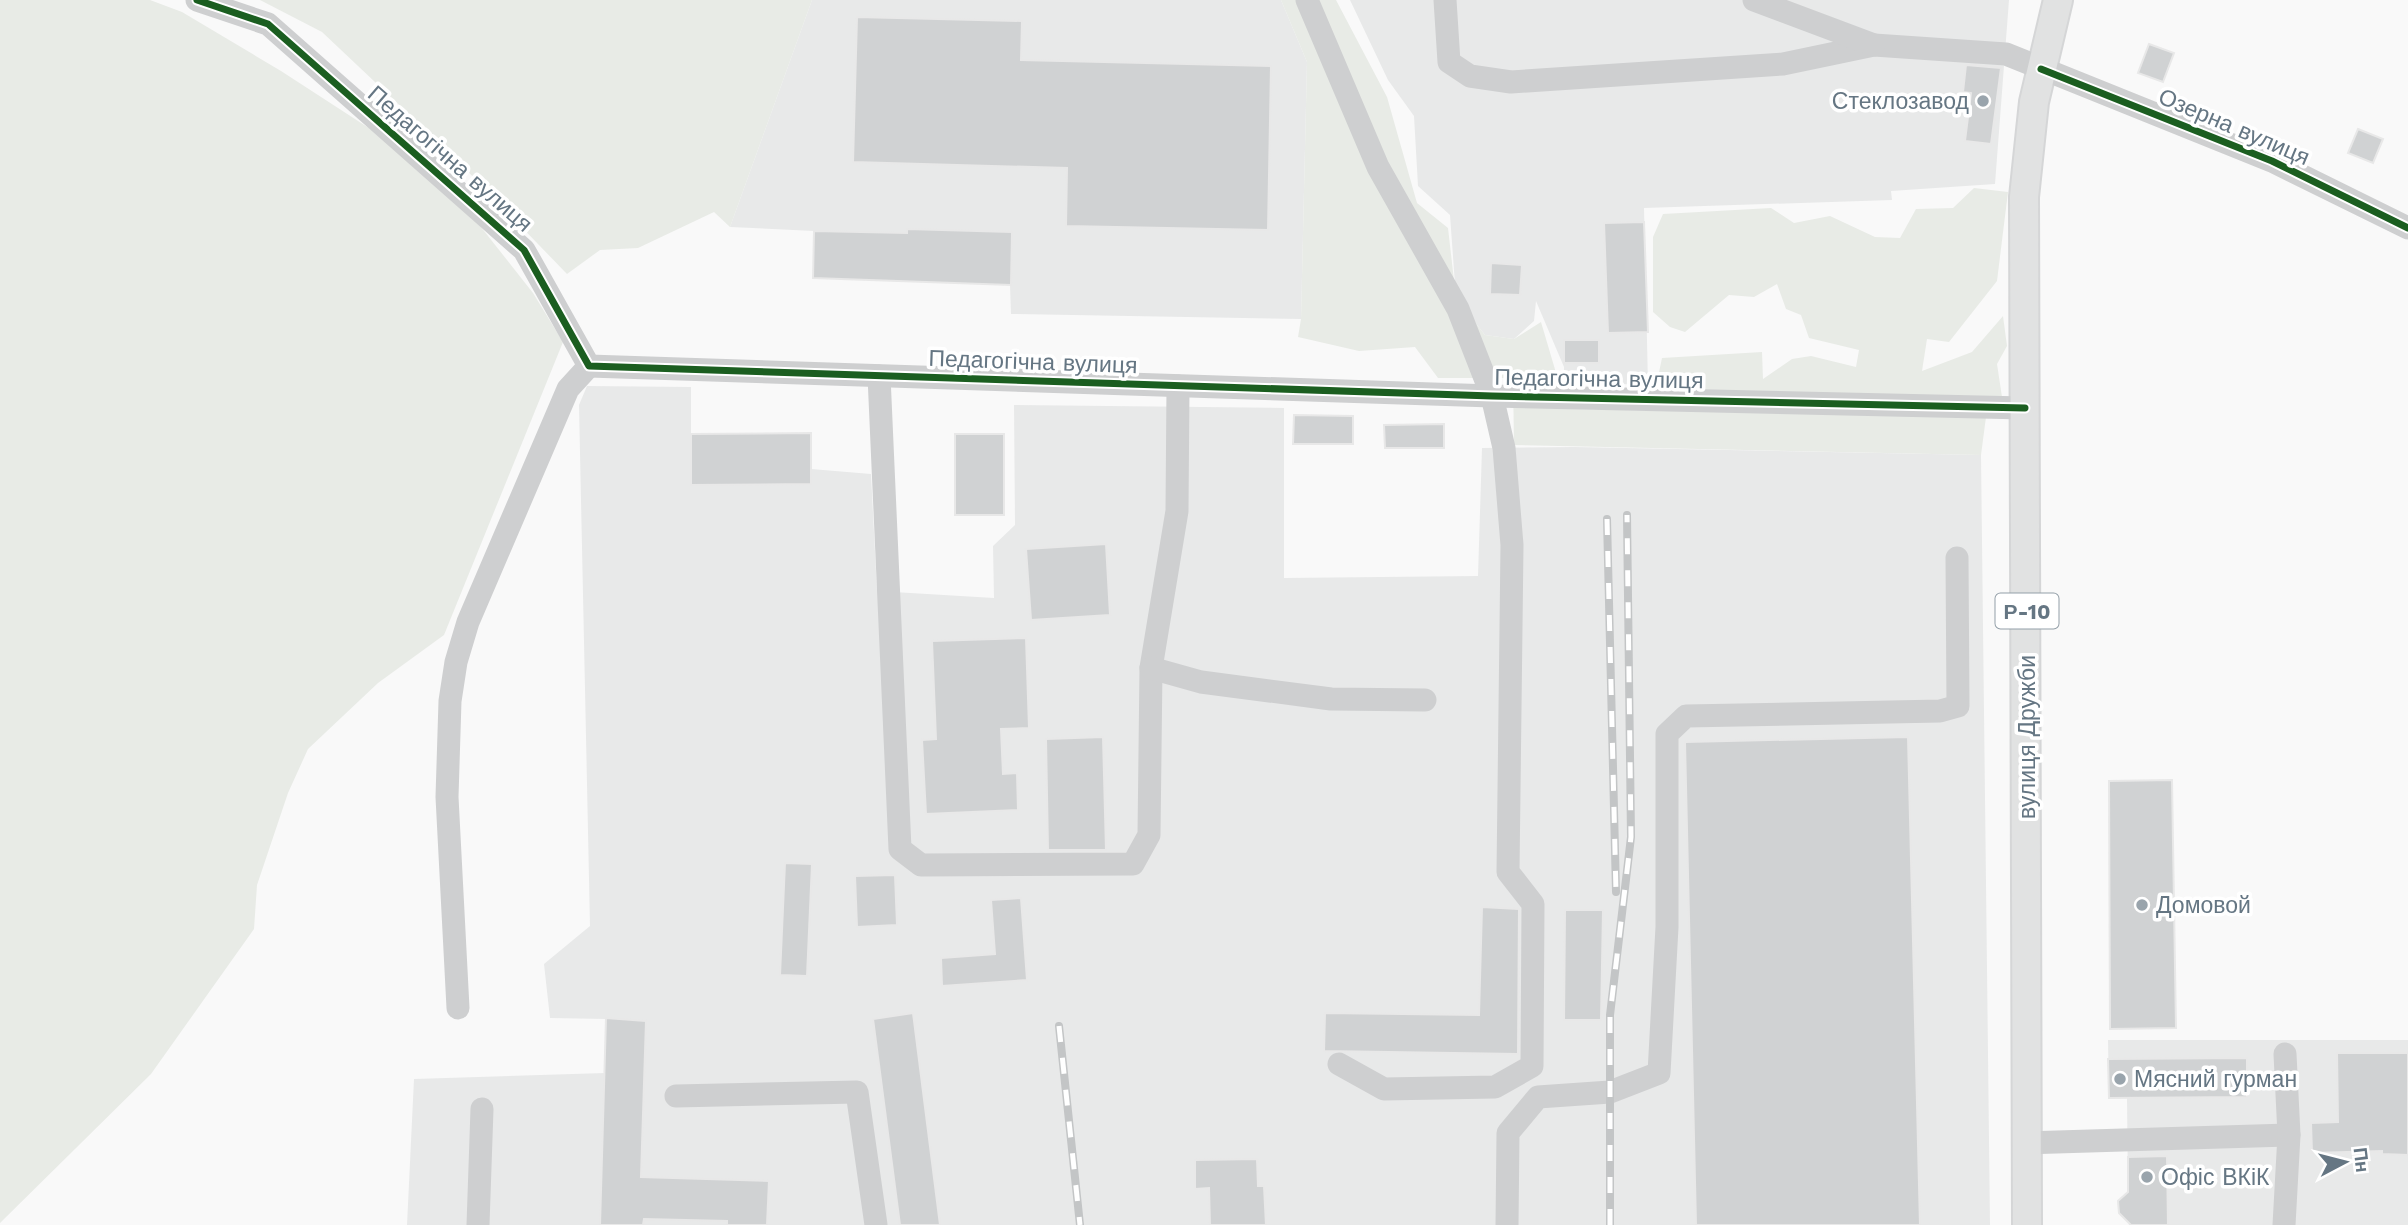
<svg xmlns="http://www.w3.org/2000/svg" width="2408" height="1225" font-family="'Work Sans',sans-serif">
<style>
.built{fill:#e8e9e9}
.green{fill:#e8ebe6}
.building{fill:#d0d2d3;stroke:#e8e8e8;stroke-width:2}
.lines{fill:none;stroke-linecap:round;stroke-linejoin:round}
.major-casing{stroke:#d5d6d7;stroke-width:32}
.minor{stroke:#cecfd0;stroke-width:23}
.major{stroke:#e1e2e2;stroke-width:28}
.rail-casing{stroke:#c3c5c6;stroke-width:8}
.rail{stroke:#fff;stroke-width:5;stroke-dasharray:16;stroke-linecap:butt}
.cycleway-casing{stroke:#fff;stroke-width:11}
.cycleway{stroke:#1b5e20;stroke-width:7}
.poi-dot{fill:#99a4ac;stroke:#fff;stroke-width:2.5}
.labels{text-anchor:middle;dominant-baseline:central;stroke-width:7;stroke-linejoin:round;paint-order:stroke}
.shield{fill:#fff;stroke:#939fa8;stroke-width:2}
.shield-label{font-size:21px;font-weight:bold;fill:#657683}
.poi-label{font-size:23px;fill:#657683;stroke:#fff;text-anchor:start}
.street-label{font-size:23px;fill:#657683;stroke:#fff}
</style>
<rect width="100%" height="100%" fill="#f9f9f9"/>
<g class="built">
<path d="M812 0H1281L1307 62 1301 319 1011 314 1010 285 813 278 814 231 730 227Z"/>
<path d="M1350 0H2009L1995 184 1891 191 1892 200 1644 208 1648 385 1564 382V367L1536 301 1534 321 1514 339 1485 335 1456 298 1450 215 1418 186 1414 116 1388 80Z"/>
<path d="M587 386 691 387V434L811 433V469L871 474 877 591 994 598 993 546 1015 525 1014 405 1284 408V578L1478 576 1482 448 1574 447 1981 455 1990 1225H407L414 1079 605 1073 606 1019 550 1018 544 964 590 926 579 405Z"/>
<path d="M2108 1040H2408V1225H2129L2128 1217H2122L2119 1213 2118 1201 2128 1196 2127 1098H2109Z"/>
</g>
<g class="green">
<path d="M0 0H150L182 12 281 71 375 132 477 222 533 293 563 342 444 635 378 683 308 749 288 793 257 885 254 929 151 1074 0 1223Z"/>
<path d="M260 0H812L730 227 714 212 638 248 600 250 567 274 447 150 322 32Z"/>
<path d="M1281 0H1336L1387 97 1417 203 1448 228 1456 298 1485 335 1514 339 1541 322 1559 383 1572 409 1986 417 1981 455 1514 445 1513 378H1438L1415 347 1359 351 1298 337 1301 319 1307 62Z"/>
<path d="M1974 188 2008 192 1997 281 1949 342 1927 339 1922 371 1972 352 2003 316 2007 346 1997 364 2002 397 1654 396 1662 358 1762 352 1763 379 1792 359 1811 356 1856 367 1859 350 1809 338 1801 315 1786 309 1777 284 1754 297 1729 295 1685 332 1670 327 1653 312V237L1663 214 1771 208 1794 223 1830 216 1875 237 1900 238 1916 209 1953 208Z"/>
</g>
<g class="building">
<path d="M857 17 1022 21 1021 60 1271 66 1268 230 1066 226 1067 168 853 162Z"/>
<path d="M2149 44 2174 53 2163 82 2138 73Z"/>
<path d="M1966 65 2001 68 1991 144 1965 141 1971 93 1963 92Z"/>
<path d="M2358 129 2383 139 2373 163 2348 153Z"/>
<path d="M1644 222 1648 332 1608 333 1604 223Z"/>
<path d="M907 229 1012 232 1011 285 813 278 814 231 907 233Z"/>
<path d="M1491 263 1522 265 1520 295 1490 294Z"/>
<rect x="1564" y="340" width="35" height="23"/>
<path d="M1294 415 1353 416V444H1293Z"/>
<path d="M1444 424V448H1385L1384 425Z"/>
<path d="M811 433V484L691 485V434Z"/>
<rect x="955" y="434" width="49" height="81"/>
<path d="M1106 544 1110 615 1031 620 1026 549Z"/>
<path d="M1026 638 1029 728 1001 729 1003 774 1017 773 1018 810 926 814 922 740 936 739 932 641Z"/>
<path d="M1103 737 1106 850H1048L1046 739Z"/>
<path d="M1908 737 1920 1225H1696L1685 742Z"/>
<path d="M2172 780 2176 1028 2110 1029 2109 781Z"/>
<path d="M785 863 812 864 807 976 780 975Z"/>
<path d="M895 875 897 925 857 927 855 876Z"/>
<path d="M1021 898 1027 980 942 986 941 958 995 954 991 900Z"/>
<path d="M1482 907 1519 909 1518 1054 1324 1051 1325 1013 1479 1015Z"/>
<path d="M1565 910H1603L1601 1020H1564Z"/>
<path d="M913 1013 940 1225H900L873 1019Z"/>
<path d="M606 1018 646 1021 641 1177 769 1181 767 1225H727V1221L644 1219 643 1225H600Z"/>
<path d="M2337 1053H2408V1155L2382 1154V1151L2312 1153 2311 1123 2338 1122Z"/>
<path d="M2247 1058V1097L2109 1098 2108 1059Z"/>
<path d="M2167 1156 2168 1225H2131L2119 1213 2118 1201 2128 1192V1157Z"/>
<path d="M1257 1159 1258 1186H1264L1266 1225H1210L1209 1188 1195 1189V1160Z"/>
</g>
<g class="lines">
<defs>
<path id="major" d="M2027 1225 2024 197 2034 102 2058 0"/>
</defs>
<use href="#major" class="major-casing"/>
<g class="minor">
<path d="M197 0 268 24 524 250 589 366 1492 396 2025 408"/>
<path d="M1307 0 1378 167 1458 309 1492 396 1504 448 1512 545 1508 872 1533 904 1532 1066 1495 1087 1384 1089 1339 1064"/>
<path d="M1445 0 1449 62 1470 76 1511 82 1783 64 1874 45 2006 54 2272 161 2408 228"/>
<path d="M1754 0 1874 45"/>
<path d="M879 376 900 849 921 865 1133 864 1149 835 1151 668 1177 511 1178 386"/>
<path d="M1151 668 1201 682 1331 699 1425 700"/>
<path d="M458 1008 447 797 450 701 456 662 468 622 568 389 589 366"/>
<path d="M676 1096 857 1092 876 1225"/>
<path d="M2027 1143 2289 1135"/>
<path d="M478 1225 482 1109"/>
<path d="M1507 1225 1508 1133 1538 1097 1610 1092 1659 1073 1667 927V734L1686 716 1940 711 1958 706 1957 558"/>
<path d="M2284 1225 2289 1135 2285 1054"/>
</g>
<use href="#major" class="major"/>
<defs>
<g id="rail">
<path d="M1607 519 1616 892"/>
<path d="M1059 1026 1080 1225"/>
<path d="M1610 1225V1015L1631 837 1627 515"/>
</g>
</defs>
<use href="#rail" class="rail-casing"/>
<use href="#rail" class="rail"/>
<defs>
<g id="cycleway">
<path d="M197 0 268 24 524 250 589 366 1492 396 2025 408"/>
<path d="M2041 69 2272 161 2408 228"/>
</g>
</defs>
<use href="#cycleway" class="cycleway-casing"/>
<use href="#cycleway" class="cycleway"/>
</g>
<g class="poi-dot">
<circle cx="1983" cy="101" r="7"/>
<circle cx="2142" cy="905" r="7"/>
<circle cx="2120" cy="1079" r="7"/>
<circle cx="2147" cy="1177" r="7"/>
</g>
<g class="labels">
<rect class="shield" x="1995.5" y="593.5" width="63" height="35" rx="5"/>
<g class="shield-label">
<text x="2027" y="611">Р-10</text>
</g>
<g class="poi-label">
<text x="1969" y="101" text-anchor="end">Стеклозавод</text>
<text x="2156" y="905">Домовой</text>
<text x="2134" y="1079">Мясний гурман</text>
<text x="2161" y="1177">Офіс ВКіК</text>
</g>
<g class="street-label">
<text transform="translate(2234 127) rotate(23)">Озерна вулиця</text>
<text transform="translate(450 159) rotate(41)">Педагогічна вулиця</text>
<text transform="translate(1033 362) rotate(2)">Педагогічна вулиця</text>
<text transform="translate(1599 379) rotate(1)">Педагогічна вулиця</text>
<text transform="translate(2027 737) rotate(-90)">вулиця Дружби</text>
</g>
</g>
<g transform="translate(2345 1162) rotate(83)" stroke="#ffffff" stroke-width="5" paint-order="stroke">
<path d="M0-5L12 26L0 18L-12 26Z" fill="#657683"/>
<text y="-10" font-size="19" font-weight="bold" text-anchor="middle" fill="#657683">Пн</text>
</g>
</svg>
